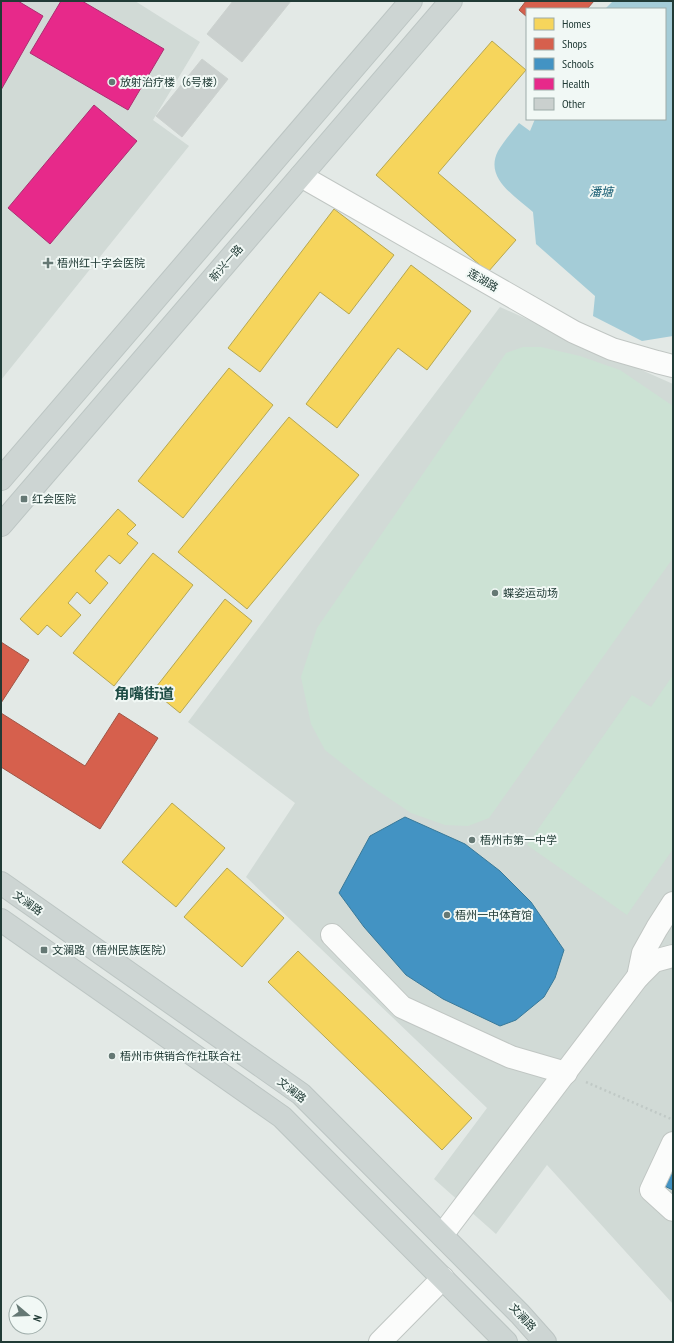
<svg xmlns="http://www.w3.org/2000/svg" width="674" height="1343" font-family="'PT Sans Narrow','Noto Sans SC',sans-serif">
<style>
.built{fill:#d1dad6}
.green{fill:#cce2d4}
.water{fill:#a4ccd7}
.homes{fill:#f6d55c;stroke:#b6a751}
.shops{fill:#d6604d;stroke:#a05546}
.schools{fill:#4393c3;stroke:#397999}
.health{fill:#e7298a;stroke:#ac2e71}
.building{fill:#cad0ce;stroke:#ccd2cf}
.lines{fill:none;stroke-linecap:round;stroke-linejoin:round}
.minor-casing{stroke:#c0c6c3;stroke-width:24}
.major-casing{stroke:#bcc5c3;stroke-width:24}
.path{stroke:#c0c9c6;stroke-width:2.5;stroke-dasharray:2 3;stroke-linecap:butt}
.minor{stroke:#fbfcfb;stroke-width:22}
.major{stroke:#cdd5d3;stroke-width:22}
.poi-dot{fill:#657874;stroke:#f1f8f5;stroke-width:1.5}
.labels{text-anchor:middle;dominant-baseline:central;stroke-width:4;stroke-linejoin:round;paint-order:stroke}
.poi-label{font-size:11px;fill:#213b36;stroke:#f1f8f5;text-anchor:start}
.street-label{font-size:11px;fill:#213b36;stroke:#f1f8f5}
.water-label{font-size:12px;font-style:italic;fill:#1d6176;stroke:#f1f8f5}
.district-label{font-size:15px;font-weight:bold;fill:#1e4d45;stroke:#f1f8f5}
</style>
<rect width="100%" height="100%" fill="#e3e9e6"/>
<g class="built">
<path d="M1 1H135L200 42 153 120 189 146 1 380Z"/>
<path d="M500 307 673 384V1304L547 1165 496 1234 434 1179 487 1108 246 877 295 803 188 722Z"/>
</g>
<g class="green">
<path d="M523 347H541L580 356 620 370 673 406V558L489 818 468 826 445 825 411 813 368 784 325 750 311 724 301 677 317 628 506 353Z"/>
<path d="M673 675V849L627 915 527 845 632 695 651 707Z"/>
</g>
<path class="water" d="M613 1H673V336L642 341 593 316 595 296 536 244 533 212C515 196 484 178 498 151 504 141 512 132 519 123L530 131 535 119H665V9H605Z"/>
<g class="homes">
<path d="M492 41 526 70 438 173 516 240 488 272 376 175Z"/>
<path d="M334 209 394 255 349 314 320 292 260 372 228 348Z"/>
<path d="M411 265 471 311 427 370 398 348 337 428 306 404Z"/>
<path d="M229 368 273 405 183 518 138 481Z"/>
<path d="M289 417 359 475 247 609 178 552Z"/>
<path d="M118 509 136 525 127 534 138 543 120 564 109 555 95 571 108 583 90 604 77 592 68 603 81 615 61 637 47 625 38 635 20 619Z"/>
<path d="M153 553 193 585 114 686 73 653Z"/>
<path d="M225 599 252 621 180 713 153 691Z"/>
<path d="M172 803 225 848 176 907 122 862Z"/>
<path d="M227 868 284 918 242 967 184 917Z"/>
<path d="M298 951 472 1118 442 1150 268 982Z"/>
</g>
<g class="shops">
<path d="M526 1H594L587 9H527V17L519 10Z"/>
<path d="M1 642 29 660 1 703Z"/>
<path d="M1 713 85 766 119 713 158 738 100 829 1 767Z"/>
</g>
<g class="schools">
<path d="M405 817 465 844 500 871 531 902 564 950 555 978 544 997 516 1020 500 1026 443 999 406 975 364 927 339 893 370 836Z"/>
<path d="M673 1163V1190L662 1185Z"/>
</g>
<g class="health">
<path d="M1 1H18L43 16 1 90Z"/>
<path d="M61 1H82L164 49 128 110 30 53Z"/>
<path d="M94 105 137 141 50 244 8 208Z"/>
</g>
<g class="building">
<path d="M233 1H291L242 62 207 34Z"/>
<path d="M202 59 228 79 182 137 156 116Z"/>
</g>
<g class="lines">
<defs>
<g id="minor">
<path d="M301 176 574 332 612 349 657 362 673 366"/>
<path d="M332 935 402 1007 511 1057 566 1073"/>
<path d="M638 977 643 953 657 928 673 903"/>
<path d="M673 1143 651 1190 673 1210"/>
<path d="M442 1235 637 978 654 961 673 956"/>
<path d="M380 1342 443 1278"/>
</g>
<g id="major">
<path d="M1 479 411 1"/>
<path d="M1 525 451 1"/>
<path d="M1 883 301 1094 520 1314 545 1342"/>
<path d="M1 920 282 1117 506 1342"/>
</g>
</defs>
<use href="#minor" class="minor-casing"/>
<use href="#major" class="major-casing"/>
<path class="path" d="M586 1082 671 1119"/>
<use href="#minor" class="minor"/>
<use href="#major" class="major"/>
</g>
<g class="poi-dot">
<circle cx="112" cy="82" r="4"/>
<path d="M46 257h4v4h4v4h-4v4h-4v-4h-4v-4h4z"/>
<rect x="20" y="495" width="8" height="8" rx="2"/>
<circle cx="495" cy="593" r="4"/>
<circle cx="472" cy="840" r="4"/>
<circle cx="447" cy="915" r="4"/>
<rect x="40" y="946" width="8" height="8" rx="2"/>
<circle cx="112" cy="1056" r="4"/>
</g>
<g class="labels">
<g class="poi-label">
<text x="120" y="82">放射治疗楼（6号楼）</text>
<text x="57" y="263">梧州红十字会医院</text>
<text x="32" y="499">红会医院</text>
<text x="503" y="593">蝶姿运动场</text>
<text x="480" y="840">梧州市第一中学</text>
<text x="455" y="915">梧州一中体育馆</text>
<text x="52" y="950">文澜路（梧州民族医院）</text>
<text x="120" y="1056">梧州市供销合作社联合社</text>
</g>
<g class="street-label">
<text transform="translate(226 263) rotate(-49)">新兴一路</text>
<text transform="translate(483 280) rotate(30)">莲湖路</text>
<text transform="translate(28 903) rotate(35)">文澜路</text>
<text transform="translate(292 1090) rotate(38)">文澜路</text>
<text transform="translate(523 1317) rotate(47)">文澜路</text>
</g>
<g class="water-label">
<text x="601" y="191">潘塘</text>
</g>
<g class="district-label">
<text x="144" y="693">角嘴街道</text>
</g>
</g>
<rect width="674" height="1343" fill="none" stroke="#213b36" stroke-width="4"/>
<rect x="526" y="8" width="140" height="112" fill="#f1f8f5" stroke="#9eaca9"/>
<rect x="534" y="18" width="20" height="12" fill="#f6d55c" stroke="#9eaca9"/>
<text x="562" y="28" font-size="12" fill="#213b36">Homes</text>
<rect x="534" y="38" width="20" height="12" fill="#d6604d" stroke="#9eaca9"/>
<text x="562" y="48" font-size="12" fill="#213b36">Shops</text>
<rect x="534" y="58" width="20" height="12" fill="#4393c3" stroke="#9eaca9"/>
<text x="562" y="68" font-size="12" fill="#213b36">Schools</text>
<rect x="534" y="78" width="20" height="12" fill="#e7298a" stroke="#9eaca9"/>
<text x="562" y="88" font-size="12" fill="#213b36">Health</text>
<rect x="534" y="98" width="20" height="12" fill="#cad0ce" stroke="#9eaca9"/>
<text x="562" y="108" font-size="12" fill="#213b36">Other</text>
<g transform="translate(28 1315) rotate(109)"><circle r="19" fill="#f1f8f5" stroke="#9eaca9"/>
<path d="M0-3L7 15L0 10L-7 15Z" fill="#657874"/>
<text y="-6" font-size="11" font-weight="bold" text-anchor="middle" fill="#213b36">N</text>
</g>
</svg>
